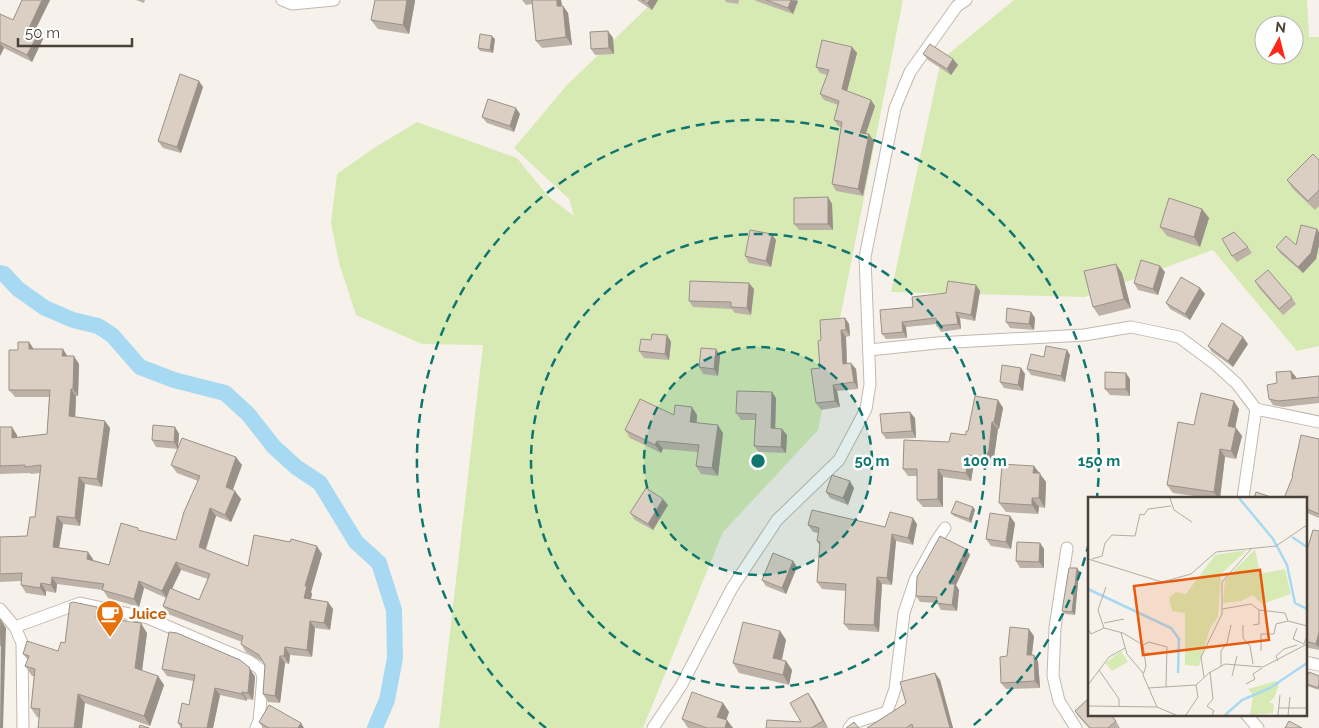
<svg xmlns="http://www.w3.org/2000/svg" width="1319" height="728" font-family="Raleway,sans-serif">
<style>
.green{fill:#d7eab4;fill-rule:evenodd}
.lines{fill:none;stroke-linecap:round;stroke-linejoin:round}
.canal{stroke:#a7daf2;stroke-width:16}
.minor-casing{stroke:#c2b9ad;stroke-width:13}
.minor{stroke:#fff;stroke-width:11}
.wall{fill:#bcb2a8;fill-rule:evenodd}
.shaded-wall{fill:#999188}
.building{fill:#dbcfc3;stroke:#999188}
.ring{fill:none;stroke:#0f766e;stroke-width:2.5;stroke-dasharray:9 6}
.labels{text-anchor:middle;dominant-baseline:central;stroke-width:5;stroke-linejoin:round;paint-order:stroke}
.food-label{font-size:15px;font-weight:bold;fill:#c56008;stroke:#fff;text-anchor:start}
.inset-river{fill:none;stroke:#a7daf2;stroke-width:2.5}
.inset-road{fill:none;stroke:#b1aca3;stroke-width:1}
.view{fill:#e8590c;fill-opacity:0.15;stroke:#e8590c;stroke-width:2.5}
.inset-edge{fill:none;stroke:#4a4238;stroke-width:2.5}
.centre{fill:#0f766e;stroke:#fff;stroke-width:2.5}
.ring-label{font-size:15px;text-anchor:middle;font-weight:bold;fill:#0f766e;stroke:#fff;stroke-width:5;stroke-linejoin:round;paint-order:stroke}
</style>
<rect width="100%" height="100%" fill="#f6f2eb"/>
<g class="green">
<path d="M655 0H903L818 430 723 532 643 728H439L483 345 422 344 356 315 339 263 331 223 337 174 374 148 417 122 517 158 548 196 574 216 569 199 514 148 566 86Z"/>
<path d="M1014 0H1307L1309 37H1319V346L1297 351 1213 250 1085 297 891 292 941 60ZM1264 25H1294V55H1264Z"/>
</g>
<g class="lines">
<path class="canal" d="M0 273 4 274 18 289 45 308 73 320 98 326 112 335 140 367 174 380 225 393 248 414 274 447 296 467 320 483 356 542 379 563 394 610 395 658 387 700 375 728"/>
<defs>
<g id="minor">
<path d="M282 0 292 4 334 0"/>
<path d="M869 350 937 343 1084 335 1131 327 1179 337 1214 363 1237 384 1256 409 1319 422"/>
<path d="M1243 498 1256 409"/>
<path d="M1067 548 1055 628 1053 676 1059 701 1076 728"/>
<path d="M0 609 15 627 22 643 23 728"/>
<path d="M15 627 80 603 148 618 249 661 260 669 263 676 259 721 256 728"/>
<path d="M1305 662 1319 665"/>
<path d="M1246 714 1258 728"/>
<path d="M653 728 681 686 732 588 777 520 839 460 866 409 870 384 865 257 895 108 910 72 957 6 966 0"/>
<path d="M849 728 853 723 887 712 895 689 904 613 915 580 937 540 945 528"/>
</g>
</defs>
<use href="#minor" class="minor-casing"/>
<use href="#minor" class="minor"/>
</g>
<g class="wall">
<path d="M21 0H50L35 31 43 39 32 62 4 48 0 56V14L13 20 22 1Z"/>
<path d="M136 0H145L144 3Z"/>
<path d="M375 0H415V1L409 34 378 29 371 20Z"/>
<path d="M522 0H561L562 6H563L568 13 572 45 542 48 536 41 532 4 526 5Z"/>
<path d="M637 0H658L652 10Z"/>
<path d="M725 0H739L738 4 726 2Z"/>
<path d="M755 0H797L798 1 793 14 756 1Z"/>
<path d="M608 31 613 38 614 54 595 55 591 49Z"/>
<path d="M495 39 493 53 480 51 478 48Z"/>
<path d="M852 47 857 53 847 91 875 106 866 134 874 141 863 196 836 191 832 184 841 127 838 126 834 120 838 105 824 100 820 94 827 75 820 73 816 67Z"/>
<path d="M923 54 953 59 958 65 951 75 928 60Z"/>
<path d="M203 87 181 153 163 148 158 141Z"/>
<path d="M520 114 514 132 487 123 482 117Z"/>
<path d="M1319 160V206L1315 210 1293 189 1287 180Z"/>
<path d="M828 197 832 204 833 230H799L794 224Z"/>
<path d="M1202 209 1209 218 1200 247 1167 236 1160 227Z"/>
<path d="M1319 232V245L1316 259 1303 273 1280 253 1276 247 1296 245Z"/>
<path d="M776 240 771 267 749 263 745 256Z"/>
<path d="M1248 247 1252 253 1237 262 1232 256Z"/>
<path d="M1165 272 1158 295 1138 290 1134 283Z"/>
<path d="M1122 273 1131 308 1099 316 1093 307Z"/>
<path d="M1255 281 1292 298 1296 304 1283 315 1259 288Z"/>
<path d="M976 285 980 291 975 321 960 318 961 329 941 332 937 326V324L906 327 907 338 886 339 882 334 913 307 946 293Z"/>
<path d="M1200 288 1205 294 1190 320 1170 309 1166 303Z"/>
<path d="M754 289 751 315 735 313 732 309 693 307 689 301Z"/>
<path d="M1031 312 1035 318 1034 330 1010 328 1006 322Z"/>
<path d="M845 318 849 324 850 336 846 337 847 363 856 369 858 389 837 391 840 407 821 410 816 403 821 340Z"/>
<path d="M667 335 671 342 669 360 644 358 639 351 651 340Z"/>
<path d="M29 342 34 349 67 356 79 364 78 396H76L75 417 110 428 102 487 85 484 80 526 63 524 59 548 93 559V560L109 565 140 531 176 540 198 481 177 473 171 465 178 449 156 447 152 440 175 427 179 434 178 447 242 465 232 490 241 499 231 522 216 516 206 550 248 566 322 554 311 592 312 594 311 599 333 609 330 630 315 628 312 657 290 655 289 664 285 663 280 703 268 702 263 694 265 665 263 662 246 652 241 644 242 642 168 614 163 606 166 598 144 588 139 607 108 598 103 590 57 584 56 593 46 591V596L26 593 21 585V581L0 582V537L27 536 35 517 40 473 31 474 30 473 0 474V427L17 435V438L47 434 49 397H15L9 390ZM181 570 208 579 199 600 172 589Z"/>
<path d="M1248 344 1233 367 1212 352 1208 346Z"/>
<path d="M716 349 720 356 718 376 703 374 699 367Z"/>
<path d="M1067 350 1070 355 1065 382 1031 375 1027 369 1044 357Z"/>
<path d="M1021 368 1025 374 1023 391 1004 388 1000 382Z"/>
<path d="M1291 371 1296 378 1319 376V403L1283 407 1273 405 1269 399 1277 383Z"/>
<path d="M1130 379V396L1110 395 1105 389Z"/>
<path d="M776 398 775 428 782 429 787 435 786 453 759 452 754 446 755 420H741L736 413Z"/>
<path d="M998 400 1003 408 999 429H998L994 457 991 465 974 463 971 481 943 477V507H923L917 500V476H908L903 469 949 442 966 435 968 431Z"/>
<path d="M692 407 697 415V422L723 433 718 476 701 474 696 466 698 452 663 449 661 453 630 438 625 430 674 415Z"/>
<path d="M1239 409 1235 428H1236L1242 436 1236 459 1225 457 1220 498H1208L1173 493 1167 485 1194 425Z"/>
<path d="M915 418 916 438 886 439 882 433Z"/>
<path d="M1319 439V518L1305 512V498L1292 476Z"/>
<path d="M1034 466 1046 482 1045 508 1039 507 1038 514 1006 512 999 503Z"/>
<path d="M854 488 848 505 830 498 826 492Z"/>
<path d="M668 505 653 530 635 520 630 513Z"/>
<path d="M973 507 975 510 971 523 954 516 951 513Z"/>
<path d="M1015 523 1011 549 991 546 986 539Z"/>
<path d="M917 524 913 545 896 541 892 585 882 584 879 632 849 630 844 624 846 591 822 589 817 582 820 546 817 541 818 533 813 532 808 525 885 527Z"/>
<path d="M1319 531V650L1305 647V564L1308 555 1306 553Z"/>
<path d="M1040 543 1044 549V568H1020L1016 561Z"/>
<path d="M966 549 970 555 956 585 959 590 957 611 941 610 937 603 920 602 916 596Z"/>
<path d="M793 561 797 567 786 594 766 586 762 580Z"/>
<path d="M1077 568 1079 571 1075 615 1065 614 1062 611Z"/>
<path d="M97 607 104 616V618L147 633 142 671 158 676 164 685 150 726 85 703 39 718 37 717 31 708 34 676H32L25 666 28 660 23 654 58 651Z"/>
<path d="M780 631 786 640 782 660 786 661 792 670 789 685 739 673 733 663Z"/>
<path d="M1034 636 1032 655 1038 661 1040 688 1006 689 1001 683 1007 656Z"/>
<path d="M162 669 254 674 255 677 253 700 247 699V701L220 695 213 728H181L178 723 189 705 193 681 167 676Z"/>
<path d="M935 673 940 680 953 728H867L906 703Z"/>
<path d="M1319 676V690L1307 686 1305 683Z"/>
<path d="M813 700 828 728H766L801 722Z"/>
<path d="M723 703 729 712 726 720 733 728H688L682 719Z"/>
<path d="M1075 711 1116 721 1120 728H1089L1079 717Z"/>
<path d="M259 722 304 728H263Z"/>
</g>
<g class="shaded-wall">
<path d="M42 0H50L33 34 29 28Z"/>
<path d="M407 0H415V1L409 34 403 25Z"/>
<path d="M557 0H561L563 14 557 6Z"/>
<path d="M650 0H658L652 10 647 3Z"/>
<path d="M791 0 798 1 793 14 788 8Z"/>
<path d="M563 6 568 13 572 45 566 37Z"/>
<path d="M608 31 613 38 614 54 609 48Z"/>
<path d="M39 32 43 39 32 62 27 55Z"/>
<path d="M492 36 495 39 493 53 490 50Z"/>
<path d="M0 43 4 48 0 56Z"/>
<path d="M852 47 857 53 846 95 842 89Z"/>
<path d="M953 59 958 65 951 75 947 69Z"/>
<path d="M199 81 203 87 181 153 177 147Z"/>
<path d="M871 100 875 106 864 139 860 133Z"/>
<path d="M516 108 520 114 514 132 510 126Z"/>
<path d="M869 134 874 141 863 196 858 189Z"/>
<path d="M828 197 832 204 833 230 828 224Z"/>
<path d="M1202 209 1209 218 1200 247 1194 237Z"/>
<path d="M1317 229 1319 232V245L1316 259 1303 273 1298 267Z"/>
<path d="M772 234 776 240 771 267 766 261Z"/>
<path d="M1116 264 1122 273 1131 308 1124 299Z"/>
<path d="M1160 266 1165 272 1158 295 1153 289Z"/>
<path d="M749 283 754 289 751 315 747 308Z"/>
<path d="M976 285 980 291 975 321 971 315Z"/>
<path d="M1200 288 1205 294 1190 320 1185 314Z"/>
<path d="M956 312 960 318 961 329 958 324Z"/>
<path d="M1031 312 1035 318 1034 330 1029 324Z"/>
<path d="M845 318 849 324 850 336 846 330Z"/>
<path d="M902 322 906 327 907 338 903 332Z"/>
<path d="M841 330 846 337 847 370 843 364Z"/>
<path d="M667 335 671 342 669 360 665 354Z"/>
<path d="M1243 337 1248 344 1233 367 1228 361Z"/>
<path d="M29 342 34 350 29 349Z"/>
<path d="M63 349 68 357 62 356Z"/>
<path d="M716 349 720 356 718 376 714 369Z"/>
<path d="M1067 350 1070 355 1065 382 1061 376Z"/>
<path d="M74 356 79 364 78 396 73 389Z"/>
<path d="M851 363 856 369 858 389 854 382Z"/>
<path d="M1021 368 1025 374 1023 391 1018 385Z"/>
<path d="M1291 371 1296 377 1297 385 1292 379Z"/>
<path d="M1126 373 1130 379V396L1126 389Z"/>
<path d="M833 385 837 391 840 407 835 401Z"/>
<path d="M71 389 76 396 75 424 69 416Z"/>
<path d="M772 392 776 398 775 434 771 428Z"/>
<path d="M998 400 1003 408 999 429 994 422Z"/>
<path d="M1234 401 1239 409 1234 434 1228 426Z"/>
<path d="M692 407 697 415 696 429 690 422Z"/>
<path d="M910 412 915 418 916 438 912 431Z"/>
<path d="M105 421 110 428 102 487 97 479Z"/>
<path d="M992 422 998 429 994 457 991 465 986 457Z"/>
<path d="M718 425 723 433 718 476 712 468Z"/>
<path d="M12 427 17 435 18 446 12 438Z"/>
<path d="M175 427 179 434 178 449 174 442Z"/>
<path d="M1236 428 1242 436 1236 459 1231 451Z"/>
<path d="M782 429 787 435 786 453 781 447Z"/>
<path d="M657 441 663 449 661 453 655 445Z"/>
<path d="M1220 449 1225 457 1220 498H1218L1214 492Z"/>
<path d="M968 455 974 463 971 481 966 473Z"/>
<path d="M236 457 242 465 231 495 226 487Z"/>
<path d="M1034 466 1046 482 1045 508 1039 498 1033 473Z"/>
<path d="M938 469 943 477V507L938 499Z"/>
<path d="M79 477 85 484 80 526 75 518Z"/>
<path d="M850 481 854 488 848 505 843 498Z"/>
<path d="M235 491 241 499 231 522 225 515Z"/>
<path d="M1032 498 1039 507 1038 514 1032 505Z"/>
<path d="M663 499 668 505 653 530 648 524Z"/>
<path d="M973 507 975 510 971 523 969 519Z"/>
<path d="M210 508 216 516 204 554 199 547Z"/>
<path d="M57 516 63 524 58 554 53 547Z"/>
<path d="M1010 516 1015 523 1011 549 1006 542Z"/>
<path d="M913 518 917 524 913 545 908 538Z"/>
<path d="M892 534 896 541 892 585 887 578Z"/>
<path d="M1040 543 1044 549V568L1039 562Z"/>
<path d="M317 546 322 554 311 592 312 594 309 606 304 598 305 586Z"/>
<path d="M966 549 970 555 956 585 959 590 957 611 952 605 949 584Z"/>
<path d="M88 552 93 559 92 566 87 559Z"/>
<path d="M793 561 797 567 786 594 782 588Z"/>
<path d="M176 562 181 570 167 599 162 591Z"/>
<path d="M1077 568 1079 571 1075 615 1072 612Z"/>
<path d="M52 577 57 584 56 593 51 585Z"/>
<path d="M877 577 882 584 879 632 874 625Z"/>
<path d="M139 581 144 588 139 607 134 599Z"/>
<path d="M41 583 46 591V596L40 588Z"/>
<path d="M328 602 333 609 330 630 324 623Z"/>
<path d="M97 607 104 616 103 626 96 617Z"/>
<path d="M1 620 6 628 3 728H0Z"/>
<path d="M310 621 315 628 312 657 307 650Z"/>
<path d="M141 623 147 633 141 678 135 668Z"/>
<path d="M1029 629 1034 636 1031 661 1027 655Z"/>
<path d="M780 631 786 640 780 667 773 658Z"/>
<path d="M1319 632V648L1316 644Z"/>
<path d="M285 647 290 655 289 664 284 656Z"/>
<path d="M1034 655 1038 661 1040 688 1035 681Z"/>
<path d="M280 656 285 663 280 703 275 696Z"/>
<path d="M786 661 792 670 789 685 783 675Z"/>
<path d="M249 667 255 677 253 700 248 693Z"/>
<path d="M935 673 940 680 953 728H950Z"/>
<path d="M158 676 164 685 150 726 144 716Z"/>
<path d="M215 688 220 695 213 728H207Z"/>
<path d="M242 692 247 699V701L242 694Z"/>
<path d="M808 693 813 700 828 728 823 721Z"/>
<path d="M78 694 85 703 82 728H74Z"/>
<path d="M723 703 729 712 724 726 717 717Z"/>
<path d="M727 720 733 728H725Z"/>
<path d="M301 723 304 728H298Z"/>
</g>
<g class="building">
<path d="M22 0H42L29 28 39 32 27 55 0 42V14L13 20Z"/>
<path d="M375 0H407L403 25 371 20Z"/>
<path d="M532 0H557V6H563L566 37 536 41Z"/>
<path d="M642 0H650L647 3Z"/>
<path d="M766 0H791L788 8Z"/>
<path d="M608 31 609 48 591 49 590 32Z"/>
<path d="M480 34 492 36 490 50 478 48Z"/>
<path d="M822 40 852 47 842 89 871 100 860 133 869 134 858 189 832 184 842 122 834 120 839 101 820 94 829 70 816 67Z"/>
<path d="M930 44 953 59 947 69 923 54Z"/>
<path d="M180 74 199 81 177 147 158 141Z"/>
<path d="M488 99 516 108 510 126 482 117Z"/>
<path d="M1313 154 1319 160V190L1308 201 1287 180Z"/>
<path d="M828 197V224H794V198Z"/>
<path d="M1169 198 1202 209 1194 237 1160 227Z"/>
<path d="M1301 225 1317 229 1311 253 1298 267 1276 247 1286 236 1296 245Z"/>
<path d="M750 230 772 234 766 261 745 256Z"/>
<path d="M1234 232 1248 247 1232 256 1222 239Z"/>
<path d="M1141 260 1160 266 1153 289 1134 283Z"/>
<path d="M1116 264 1124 299 1093 307 1084 271Z"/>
<path d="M1268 270 1292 298 1279 309 1255 281Z"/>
<path d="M1181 277 1200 288 1185 314 1166 303Z"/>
<path d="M690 281 749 283 747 308 731 307V302L689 301Z"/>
<path d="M948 281 976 285 971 315 956 312 958 324 937 326 936 318 902 322 903 332 882 334 880 310 913 307 912 297 946 293Z"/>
<path d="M1007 308 1031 312 1029 324 1006 322Z"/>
<path d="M845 318 846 330H841L843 364 851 363 854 382 833 385 835 401 816 403 811 369 820 368 818 341 821 340 820 320Z"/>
<path d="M1222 323 1243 337 1228 361 1208 346Z"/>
<path d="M652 334 667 335 665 354 639 351 641 339 651 340Z"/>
<path d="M18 342H29V349H63L62 356H74L73 389H71L69 416 105 421 97 479 79 477 75 518 57 516 53 547 88 552 87 559 109 565 121 523 138 528V530L176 540 184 512 200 476 171 465 182 438 236 457 226 487 235 491 225 515 210 508 199 547 248 566 254 535 290 542 291 539 317 546 305 586H307L304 598 328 602 324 623 310 621 307 650 285 647 284 656H280L275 696 263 694 265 665 259 655 241 644 243 636 163 606 170 588 199 600 210 574 176 562 162 591 139 581 134 599 102 590 104 584 52 577 51 585 41 583 40 588 21 585 22 573 0 574V537L27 536 30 517H35L41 465 25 467V465L0 466V427H12V438L47 434 50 390H9V350H18Z"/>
<path d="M1046 346 1067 350 1061 376 1027 369 1031 354 1044 357Z"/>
<path d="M701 348 716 349 714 369 699 367Z"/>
<path d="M1002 365 1021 368 1018 385 1000 382Z"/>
<path d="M1291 371 1292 379 1319 376V397L1278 401 1269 399 1267 385 1277 383 1276 372Z"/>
<path d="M1105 372 1126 373V389H1105Z"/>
<path d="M737 391 772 392 771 428 782 429 781 447 754 446 756 414 736 413Z"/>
<path d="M1201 393 1234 401 1228 426 1236 428 1231 451 1220 449 1214 492 1167 485 1178 422 1194 425Z"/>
<path d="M975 396 998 400 994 422H992L989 450 986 457 968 455 966 473 938 469V499L917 500V469H903L904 440 949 442 951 433 966 435V431H968Z"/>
<path d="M640 399 674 415 675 405 692 407 690 422 718 425 712 468 696 466 699 445 657 441 655 445 625 430Z"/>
<path d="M910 412 912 431 882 433 880 414Z"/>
<path d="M153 425 175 427 174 442 152 440Z"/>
<path d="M1301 435 1319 439V514L1305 508V498H1284L1293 476H1292Z"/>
<path d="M1002 464 1034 466 1033 473H1040L1039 498H1032V505L999 503Z"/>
<path d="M832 475 850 481 843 498 826 492Z"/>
<path d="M646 488 663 499 648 524 630 513Z"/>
<path d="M1256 492 1274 498H1254Z"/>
<path d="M956 501 973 507 969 519 951 513Z"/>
<path d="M812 510 885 527 890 512 913 518 908 538 892 534 887 578 877 577 874 625 844 624 846 584 817 582 820 542 817 541 819 528 808 525Z"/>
<path d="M990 513 1010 516 1006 542 986 539Z"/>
<path d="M1313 530 1319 531V632L1316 644 1305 641V564L1308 554 1306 553Z"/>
<path d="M940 536 966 549 949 584H955L952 605 936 603 937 597 916 596 917 577Z"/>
<path d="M1017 542 1040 543 1039 562 1016 561Z"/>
<path d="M773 553 793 561 782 588 762 580Z"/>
<path d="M1069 568H1077L1072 612 1062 611Z"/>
<path d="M73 602 97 607 96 617 141 623 135 668 158 676 144 716 78 694 74 728H38L40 709 31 708 35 669 25 666 29 656 23 654 27 641 58 651 61 642 65 643 70 603Z"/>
<path d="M0 619 1 620 0 646Z"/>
<path d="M743 622 780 631 773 658 786 661 783 675 733 663Z"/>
<path d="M1010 627 1029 629 1027 655H1034L1035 681 1001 683 1000 657 1007 656Z"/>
<path d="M169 632 177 633 240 660 249 667 250 670 248 693 242 692V694L215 688 207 728H181L182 724 178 723 182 703 189 705 195 675 162 669Z"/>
<path d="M1309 672 1319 676V684L1318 688 1305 683Z"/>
<path d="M935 673 950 728H913L912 724 906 728H867L906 703 900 682Z"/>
<path d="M692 692 723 703 717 717 727 720 725 728H707L682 719Z"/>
<path d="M808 693 823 721 811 728H766L767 720 801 722 790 703Z"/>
<path d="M1089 698V714H1110L1116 721 1108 728H1090L1075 711Z"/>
<path d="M269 705 301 723 298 728H269L259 722Z"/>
<path d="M1289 721 1302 728H1285Z"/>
<path d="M854 722 859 728H846Z"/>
<path d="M140 725 149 728H139Z"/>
</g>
<circle cx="758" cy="461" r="114" fill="#0f766e" fill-opacity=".12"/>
<g class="ring">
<circle cx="758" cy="461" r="114"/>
<circle cx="758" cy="461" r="227"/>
<path d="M1089 543A341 341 0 0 1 970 728M546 728A341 341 0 1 1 1097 497"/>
</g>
<defs>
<symbol id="cafe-pin" viewBox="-11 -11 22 30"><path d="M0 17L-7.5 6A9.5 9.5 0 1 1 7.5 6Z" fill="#e8710a" stroke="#fff"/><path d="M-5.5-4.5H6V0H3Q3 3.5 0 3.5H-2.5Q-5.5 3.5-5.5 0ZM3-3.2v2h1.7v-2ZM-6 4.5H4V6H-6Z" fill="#fff"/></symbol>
</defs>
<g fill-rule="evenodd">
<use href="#cafe-pin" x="94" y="598" width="32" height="43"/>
</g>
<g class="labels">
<g class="food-label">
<text x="129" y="614">Juice</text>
</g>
</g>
<g transform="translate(1088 497)">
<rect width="219" height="219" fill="#f6f2eb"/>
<path d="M167 52 172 77 197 72 203 97 174 107 165 98 153 104 135 106 137 83ZM159 53 133 77 130 120 122 131 111 169 97 168V116L84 114 81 101 88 95 98 97 127 58ZM33 154 40 165 24 174 17 166ZM188 184 191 187 186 201 181 205 186 207 185 216 162 218 165 198 160 192Z" fill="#d7eab4"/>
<path class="inset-river" d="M151 1 185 42 199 68 207 106 219 112M204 40 219 50M0 92 83 131 91 142 90 176M137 218 154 203 182 191 219 166"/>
<path class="inset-road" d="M82 1 86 13 104 25M0 62 74 85 103 77 128 55 188 49 219 28M4 62 14 59 17 46 24 38 47 39 52 17 56 18 60 12 83 9M134 112 163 107 171 113 197 116 200 124 219 129M16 126 36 122M155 128V141L162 149 165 167M165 128 171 127V113M16 131 10 113 18 90M209 131 205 142 216 147 219 139M0 132 3 137 16 131 35 136 55 148 58 169 55 178 69 210M33 136 39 157 55 176M55 148 61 145 79 150 78 190M173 154V137H186L188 127 200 124M190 164 188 159 196 152 209 148M133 169V154L139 146 143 128M11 173 31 202V209M122 175 125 202 119 209 126 214 124 218M144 179 149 159M116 180 113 160 134 117V85L164 51M158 187 167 182 165 177 174 171M0 188 21 160 37 151M60 191 108 188 121 176 137 167 175 170 219 147M0 209 69 210 88 218M191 211H219M98 218 110 200 108 188M190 218 192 198M200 218 202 200"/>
<path class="view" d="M172 73 181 143 55 158 46 89Z"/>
<rect width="219" height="219" class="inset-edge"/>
</g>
<circle cx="758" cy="461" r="8" class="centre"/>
<g class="ring-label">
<text x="872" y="466">50 m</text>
<text x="985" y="466">100 m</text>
<text x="1099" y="466">150 m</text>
</g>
<g transform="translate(1279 40) rotate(7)"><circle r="24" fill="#ffffff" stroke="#b7b3af"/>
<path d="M0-4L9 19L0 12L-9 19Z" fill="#fe281a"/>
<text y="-8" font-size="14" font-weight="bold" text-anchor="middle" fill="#4a4238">N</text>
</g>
<path d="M18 38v8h114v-8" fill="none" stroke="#4a4238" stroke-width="2.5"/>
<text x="25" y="38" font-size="15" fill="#4a4238" stroke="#ffffff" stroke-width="4" paint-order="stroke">50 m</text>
</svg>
